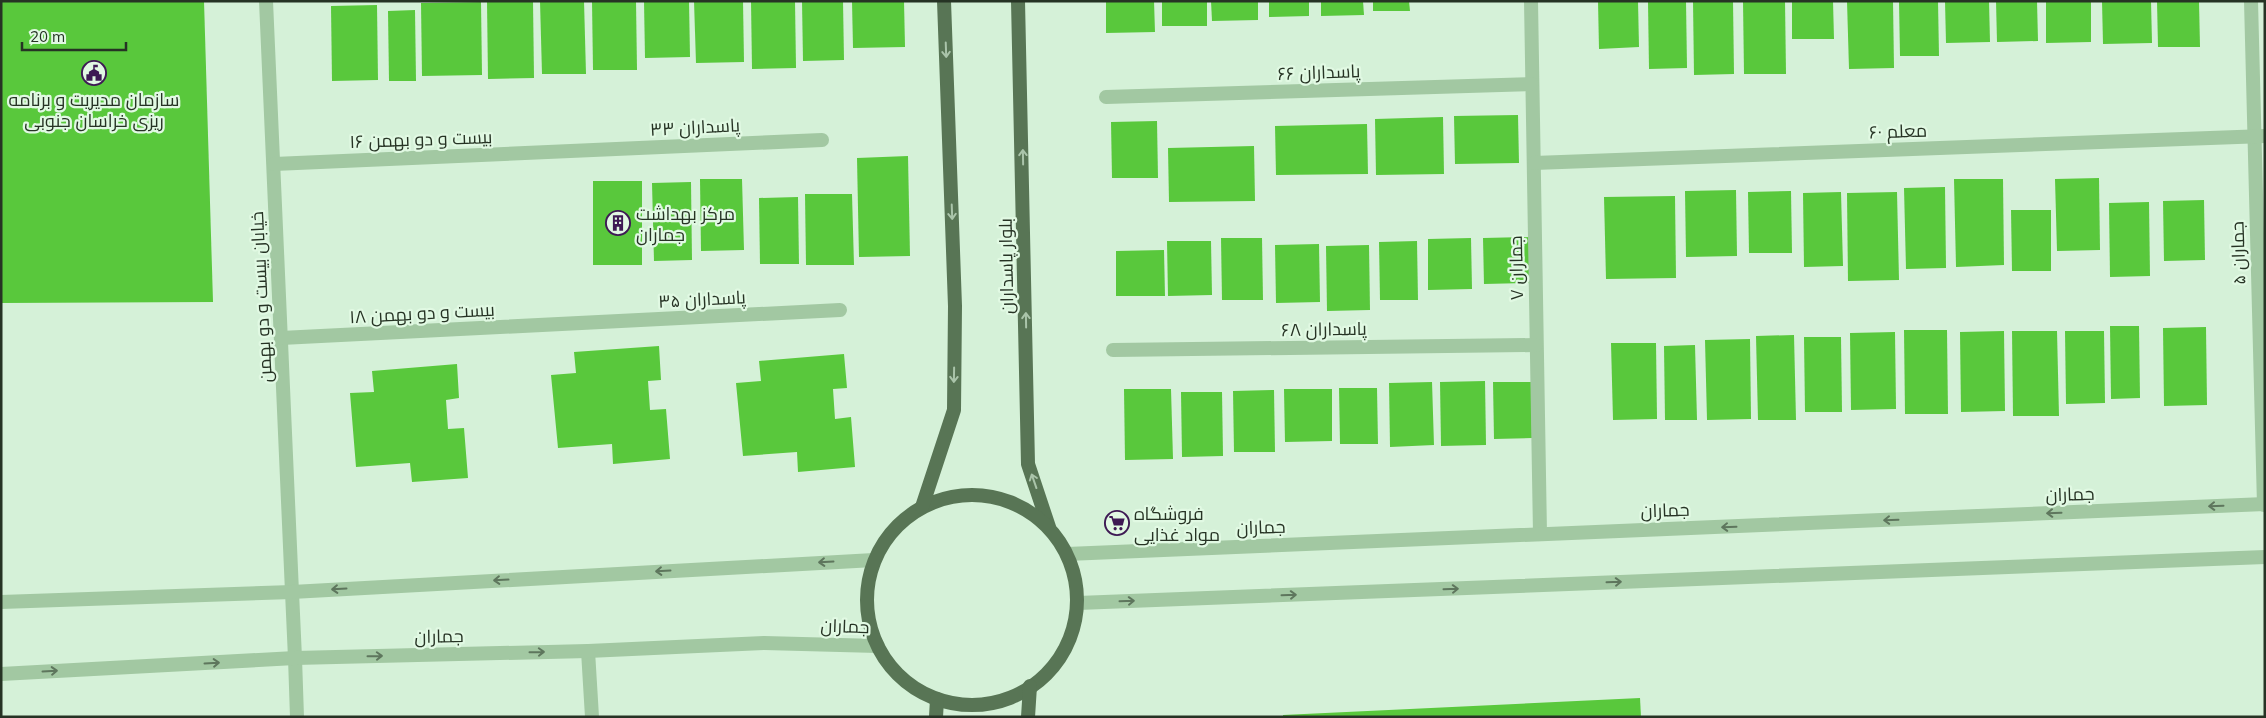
<svg xmlns="http://www.w3.org/2000/svg" width="2266" height="718" font-family="Mulish,Cairo,sans-serif">
<style>
.building{fill:#59c83c}
.lines{fill:none;stroke-linecap:round;stroke-linejoin:round}
.minor{stroke:#a2c8a2;stroke-width:14}
.tertiary{stroke:#a2c8a2;stroke-width:14}
.primary{stroke:#587555;stroke-width:14}
.oneway{stroke:#aac4aa}
.oneway2{stroke:#5e765d}
.labels{text-anchor:middle;dominant-baseline:central;stroke-width:4.5;stroke-linejoin:round;paint-order:stroke}
.street-label{font-size:18px;fill:#263324;stroke:#e1f9e3}
.poi-label{font-size:18px;fill:#263324;stroke:#e1f9e3;text-anchor:start}
</style>
<rect width="100%" height="100%" fill="#d5f1d8"/>
<g class="building">
<path d="M1 1H204L213 302 1 303Z"/>
<path d="M487 1H533L534 78 488 79Z"/>
<path d="M540 1H584L586 74H542Z"/>
<path d="M592 1H636L637 70H593Z"/>
<path d="M644 1H689L690 57 645 58Z"/>
<path d="M694 1H743L744 62 696 63Z"/>
<path d="M751 1H795L796 68 752 69Z"/>
<path d="M802 1H843L844 60 803 61Z"/>
<path d="M852 1H904L905 47 853 48Z"/>
<path d="M1106 1H1154L1155 32 1106 33Z"/>
<rect x="1162" y="1" width="45" height="25"/>
<path d="M1211 1H1258V20L1212 21Z"/>
<path d="M1269 1H1309V16L1269 17Z"/>
<path d="M1321 1H1363L1364 15 1321 16Z"/>
<path d="M1373 1H1409L1410 11H1373Z"/>
<path d="M1598 1H1638L1639 47 1599 49Z"/>
<path d="M1672 1H1686L1687 68 1649 69 1648 2Z"/>
<path d="M1693 1H1733L1734 74 1694 75Z"/>
<path d="M1743 1H1785L1786 74H1744Z"/>
<path d="M1792 1H1833L1834 39H1792Z"/>
<path d="M1847 1H1893L1894 68 1849 69Z"/>
<path d="M1899 1H1938L1939 56H1900Z"/>
<path d="M1945 1H1989L1990 42 1946 43Z"/>
<path d="M1996 1H2037L2038 41 1997 42Z"/>
<path d="M2046 1H2091V42L2046 43Z"/>
<path d="M2102 1H2151L2152 43 2103 44Z"/>
<path d="M2157 1H2199L2200 47H2158Z"/>
<path d="M481 2 482 75 422 76 421 3Z"/>
<path d="M377 5 378 80 332 81 331 6Z"/>
<path d="M415 10 416 81H389L388 11Z"/>
<path d="M1518 115 1519 163 1455 164 1454 116Z"/>
<path d="M1443 117 1444 174 1376 175 1375 119Z"/>
<path d="M1157 121 1158 178H1112L1111 122Z"/>
<path d="M1367 124 1368 174 1276 175 1275 126Z"/>
<path d="M1254 146 1255 201 1169 202 1168 148Z"/>
<path d="M908 156 910 256 859 257 857 158Z"/>
<path d="M2099 178 2100 250 2057 251 2055 179Z"/>
<path d="M700 179H742L744 250 701 251Z"/>
<path d="M1954 179H2003L2004 265 1956 267Z"/>
<rect x="593" y="181" width="49" height="84"/>
<path d="M691 182 692 260 654 261 652 183Z"/>
<path d="M1945 187 1946 268 1906 269 1904 188Z"/>
<path d="M1736 190 1737 256 1686 257 1685 191Z"/>
<path d="M1791 191 1792 253H1749L1748 192Z"/>
<path d="M1841 192 1843 266 1804 267 1803 193Z"/>
<path d="M1897 192 1899 280 1848 281 1847 193Z"/>
<path d="M805 194H852L854 265H806Z"/>
<path d="M1675 196 1676 278 1606 279 1604 197Z"/>
<path d="M798 197 799 264H760L759 198Z"/>
<path d="M2204 200 2205 260 2164 261 2163 201Z"/>
<path d="M2149 202 2150 276 2110 277 2109 203Z"/>
<path d="M2011 210H2051V271H2012Z"/>
<path d="M1530 237V283L1484 284 1483 238Z"/>
<path d="M1221 238H1262L1263 300H1222Z"/>
<path d="M1471 238 1472 289 1428 290V239Z"/>
<path d="M1167 241H1211L1212 295 1168 296Z"/>
<path d="M1417 241 1418 300H1380L1379 242Z"/>
<path d="M1319 244 1320 302 1276 303 1275 245Z"/>
<path d="M1369 245 1370 310 1327 311 1326 246Z"/>
<path d="M1164 250 1165 296H1116V251Z"/>
<path d="M2110 326H2139L2140 398 2111 399Z"/>
<path d="M2206 327 2207 405 2164 406 2163 328Z"/>
<path d="M1904 330H1947L1948 414H1905Z"/>
<path d="M2004 331 2005 411 1961 412 1960 332Z"/>
<path d="M2012 331H2057L2059 416H2013Z"/>
<path d="M2065 331H2104L2105 403 2066 404Z"/>
<path d="M1895 332 1896 409 1851 410 1850 333Z"/>
<path d="M1794 335 1796 420H1758L1756 336Z"/>
<path d="M1804 337H1841L1842 412H1805Z"/>
<path d="M1750 339 1751 419 1707 420 1705 340Z"/>
<path d="M1611 343H1656L1657 419 1613 420Z"/>
<path d="M1695 345 1697 420H1665L1664 346Z"/>
<path d="M659 346 661 380 648 381 650 410 666 409 670 459 613 464 612 444 558 448 551 375 576 373 574 352Z"/>
<path d="M844 354 847 388 833 389 835 419 851 417 855 467 798 472 797 452 743 456 736 383 761 381 759 361Z"/>
<path d="M457 364 459 398 446 400 448 429 464 428 468 478 412 482 410 463 356 467 350 393 374 392 372 371Z"/>
<path d="M1485 381 1486 445 1441 446 1440 382Z"/>
<path d="M1432 382 1434 445 1390 447 1389 383Z"/>
<path d="M1493 382H1531L1532 438 1494 439Z"/>
<path d="M1339 388H1377L1378 444H1340Z"/>
<path d="M1124 389H1171L1173 459 1125 460Z"/>
<path d="M1284 389H1332V441L1285 442Z"/>
<path d="M1274 390 1275 452H1234L1233 391Z"/>
<path d="M1181 392H1222L1223 456 1182 457Z"/>
<path d="M1640 698 1641 717H1283V715Z"/>
</g>
<g class="lines">
<g class="minor">
<path d="M266 1 292 592"/>
<path d="M1531 1 1540 534"/>
<path d="M2251 1 2264 505"/>
<path d="M1106 97 1532 84"/>
<path d="M1534 163 2265 136"/>
<path d="M274 164 822 140"/>
<path d="M281 338 840 310"/>
<path d="M1113 350 1536 345"/>
<path d="M588 651 592 717"/>
<path d="M295 658 297 717"/>
</g>
<g class="tertiary">
<path d="M1067 554 2265 504"/>
<path d="M292 592 295 658"/>
<path d="M1 602 292 592 874 560"/>
<path d="M1078 603 2265 557"/>
<path d="M1 674 295 658 588 651 764 643 878 646"/>
</g>
<g class="primary">
<path d="M1018 1 1028 464 1049 527"/>
<circle cx="972" cy="600" r="105"/>
<path d="M922 507 954 410 955 306 944 1"/>
<path d="M936 717 937 699"/>
<path d="M1028 717 1030 686"/>
</g>
</g>
<defs><path id="oneway-shaft" d="M-6 0H5M1.5-3L5.5 0L1.5 3" fill="none" stroke-width="1.6" stroke-linecap="round" stroke-linejoin="round" transform="scale(1.25)"/></defs>
<g class="oneway">
<use href="#oneway-shaft" transform="translate(946 50) rotate(88)"/>
<use href="#oneway-shaft" transform="translate(1023 157) rotate(-91)"/>
<use href="#oneway-shaft" transform="translate(952 212) rotate(88)"/>
<use href="#oneway-shaft" transform="translate(1026 320) rotate(-91)"/>
<use href="#oneway-shaft" transform="translate(954 375) rotate(91)"/>
<use href="#oneway-shaft" transform="translate(1034 481) rotate(-109)"/>
</g>
<g class="oneway2">
<use href="#oneway-shaft" transform="translate(2216 506) rotate(178)"/>
<use href="#oneway-shaft" transform="translate(2054 513) rotate(178)"/>
<use href="#oneway-shaft" transform="translate(1891 520) rotate(178)"/>
<use href="#oneway-shaft" transform="translate(1729 527) rotate(178)"/>
<use href="#oneway-shaft" transform="translate(826 562) rotate(177)"/>
<use href="#oneway-shaft" transform="translate(663 571) rotate(177)"/>
<use href="#oneway-shaft" transform="translate(501 580) rotate(177)"/>
<use href="#oneway-shaft" transform="translate(1614 582) rotate(-2)"/>
<use href="#oneway-shaft" transform="translate(339 589) rotate(177)"/>
<use href="#oneway-shaft" transform="translate(1451 589) rotate(-2)"/>
<use href="#oneway-shaft" transform="translate(1289 595) rotate(-2)"/>
<use href="#oneway-shaft" transform="translate(1127 601) rotate(-2)"/>
<use href="#oneway-shaft" transform="translate(537 652) rotate(-1)"/>
<use href="#oneway-shaft" transform="translate(375 656) rotate(-1)"/>
<use href="#oneway-shaft" transform="translate(212 663) rotate(-3)"/>
<use href="#oneway-shaft" transform="translate(50 671) rotate(-3)"/>
</g>
<defs>
<symbol id="civic-ring" viewBox="-11 -11 22 22"><circle r="9.5" fill="#e1f9e3" stroke="#3e1a54" stroke-width="1.5"/><path d="M-.6-6.5H3V-4.5H.6V-3L4-1V1h2V6H-6V1h2V-1L-.6-3ZM-1.2 2.5V6h2.4V2.5Z" fill="#3e1a54"/></symbol>
<symbol id="building-ring" viewBox="-11 -11 22 22"><circle r="9.5" fill="#e1f9e3" stroke="#3e1a54" stroke-width="1.5"/><path d="M-4-6H4V6H1V3H-1V6H-4ZM-2.5-4.3h1.7v1.8h-1.7ZM.8-4.3h1.7v1.8H.8ZM-2.5-1h1.7V.8h-1.7ZM.8-1h1.7V.8H.8Z" fill="#3e1a54"/></symbol>
<symbol id="supermarket-ring" viewBox="-11 -11 22 22"><circle r="9.5" fill="#e1f9e3" stroke="#3e1a54" stroke-width="1.5"/><path d="M-6-5.5h2.5l.6 2H6L4.5 2H-2.5L-4.4-4H-6ZM-1.5 3.2a1.3 1.3 0 1 0 .1 0ZM3 3.2a1.3 1.3 0 1 0 .1 0Z" fill="#3e1a54"/></symbol>
</defs>
<g fill-rule="evenodd">
<use href="#civic-ring" x="80" y="59" width="28" height="28"/>
<use href="#building-ring" x="604" y="209" width="28" height="28"/>
<use href="#supermarket-ring" x="1103" y="509" width="28" height="28"/>
</g>
<g class="labels">
<g class="street-label">
<text transform="translate(1319 72) rotate(-2)">پاسداران ۶۶</text>
<text transform="translate(695 127) rotate(-3)">پاسداران ۳۳</text>
<text transform="translate(1898 131) rotate(-2)">معلم ۶۰</text>
<text transform="translate(421 139) rotate(-2)">بیست و دو بهمن ۱۶</text>
<text transform="translate(2238 253) rotate(-92)">جماران ۵</text>
<text transform="translate(1006 266) rotate(-91)">بلوار پاسداران</text>
<text transform="translate(1516 268) rotate(-91)">جماران ۷</text>
<text transform="translate(261 297) rotate(-93)">خیابان بیست و دو بهمن</text>
<text transform="translate(702 299) rotate(-3)">پاسداران ۳۵</text>
<text transform="translate(422 313) rotate(-3)">بیست و دو بهمن ۱۸</text>
<text transform="translate(1324 329) rotate(-1)">پاسداران ۶۸</text>
<text transform="translate(2070 494) rotate(-2)">جماران</text>
<text transform="translate(1665 510) rotate(-2)">جماران</text>
<text transform="translate(1261 527) rotate(-2)">جماران</text>
<text transform="translate(845 626) rotate(2)">جماران</text>
<text transform="translate(439 636) rotate(-1)">جماران</text>
</g>
<g class="poi-label">
<text x="94" y="99" text-anchor="middle">سازمان مدیریت و برنامه<tspan x="94" dy="21">ریزی خراسان جنوبی</tspan></text>
<text x="636" y="213">مرکز بهداشت<tspan x="636" dy="21">جماران</tspan></text>
<text x="1134" y="513">فروشگاه<tspan x="1134" dy="21">مواد غذایی</tspan></text>
</g>
</g>
<rect width="2266" height="718" fill="none" stroke="#263324" stroke-width="5"/>
<path d="M22 42v8h104v-8" fill="none" stroke="#263324" stroke-width="2.5"/>
<text x="30" y="42" font-size="15" fill="#263324" stroke="#e1f9e3" stroke-width="4" paint-order="stroke">20 m</text>
</svg>
